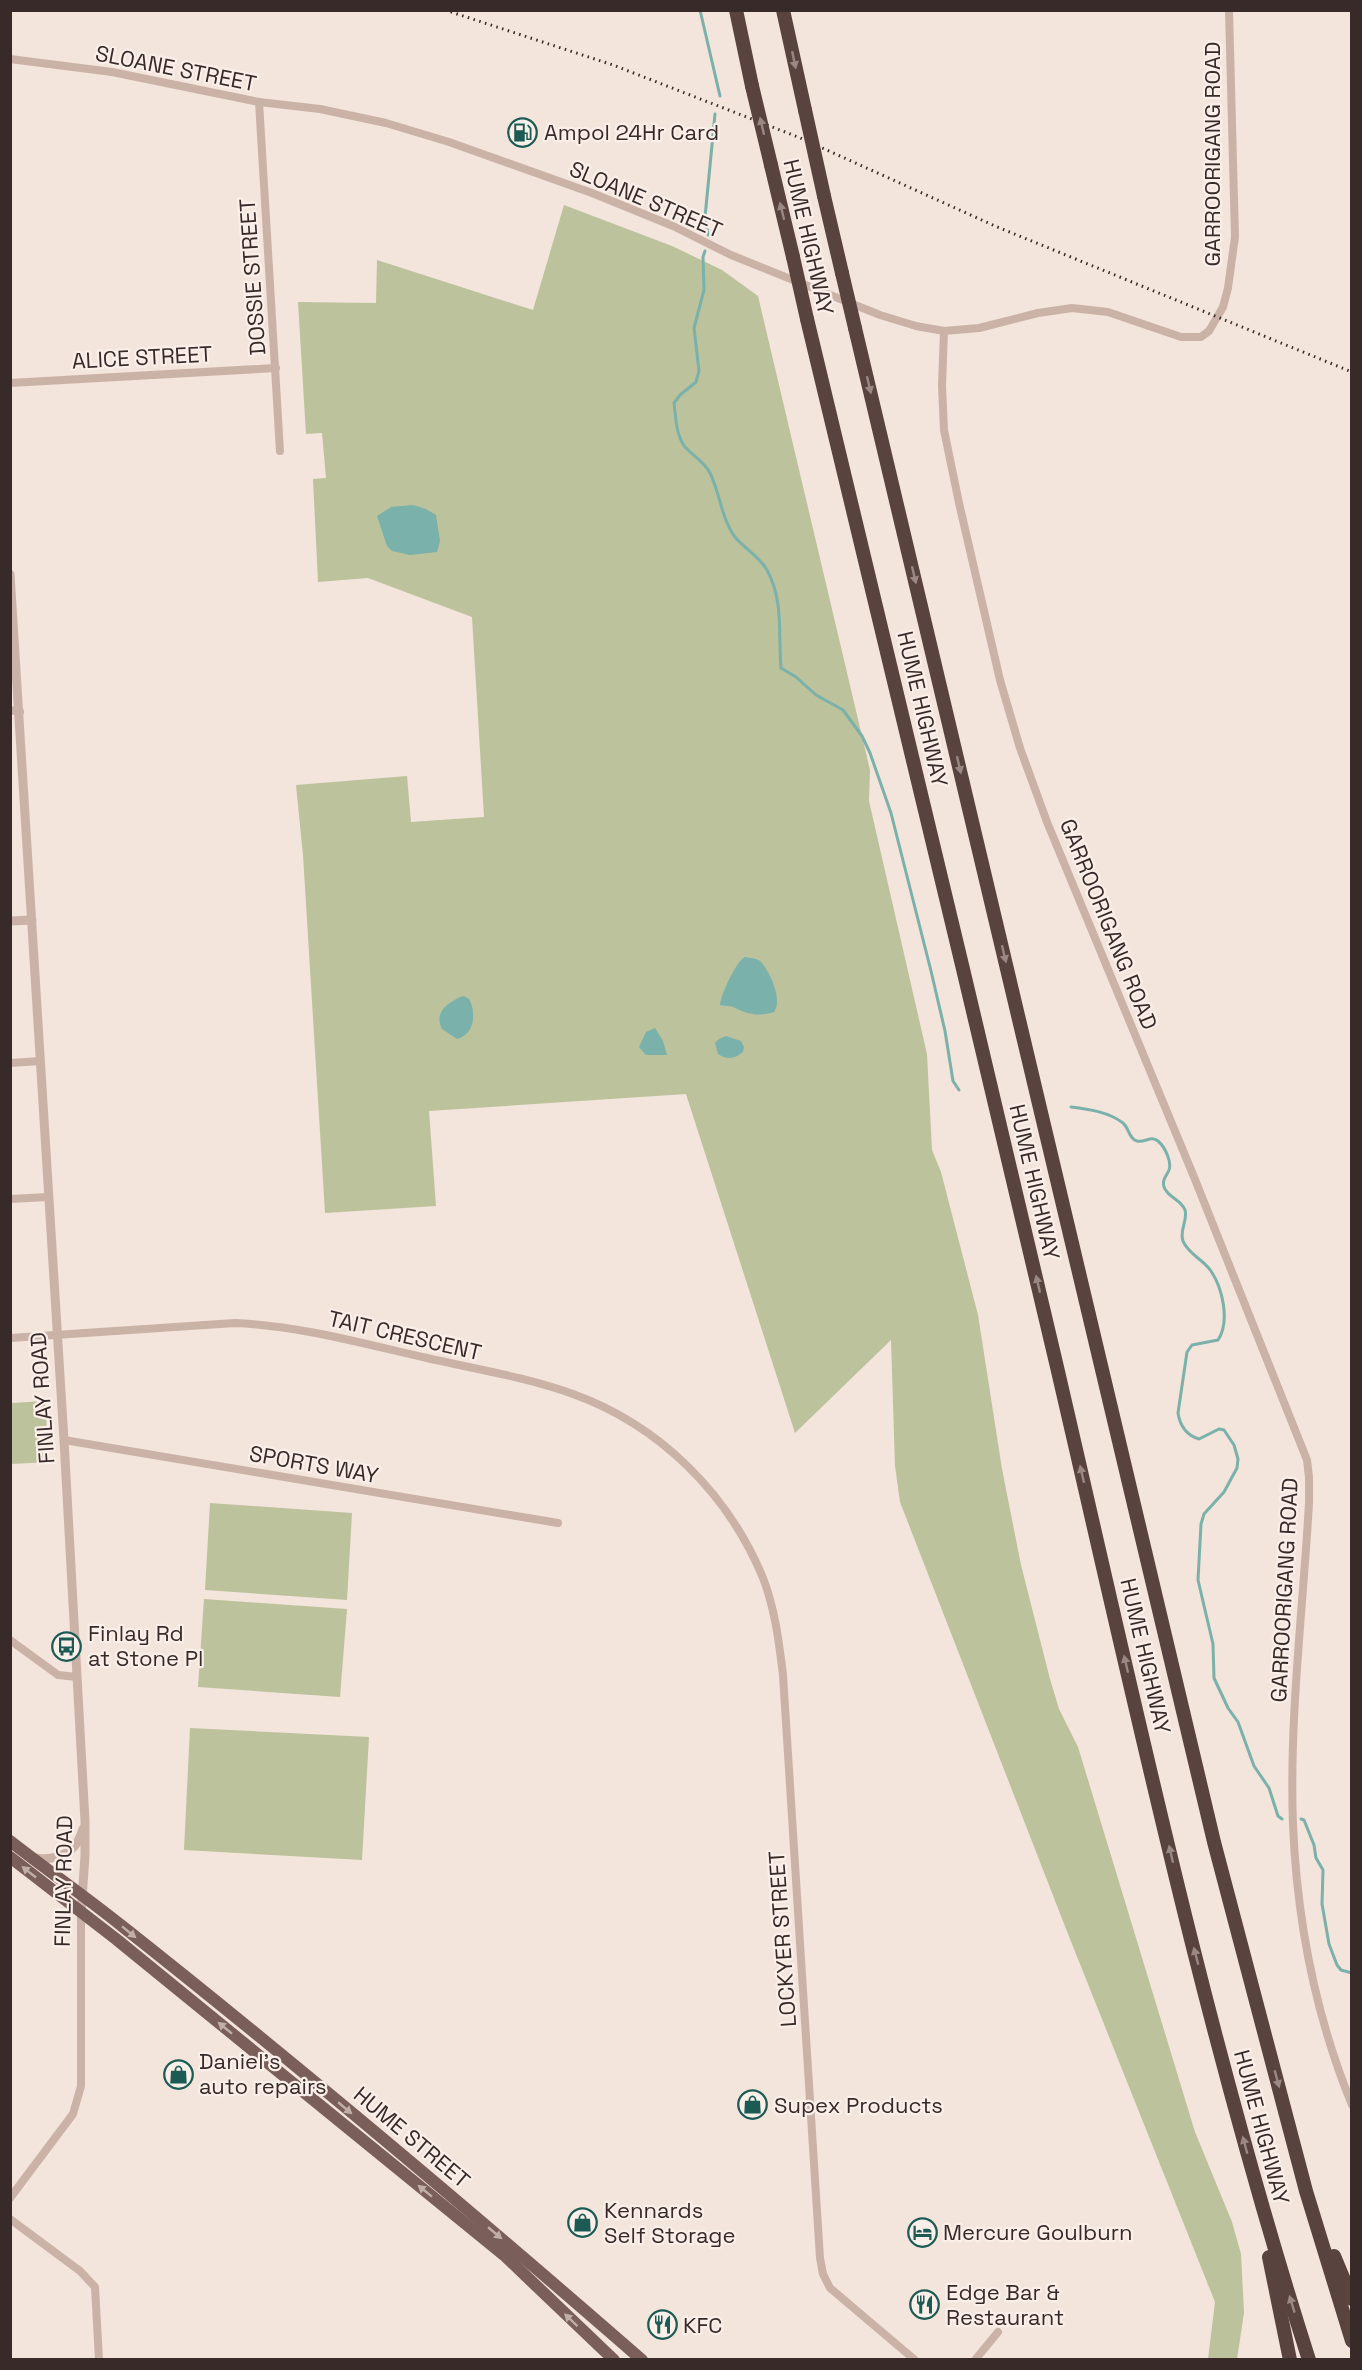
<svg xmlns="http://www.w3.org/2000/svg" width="1362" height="2370" font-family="'Space Grotesk',sans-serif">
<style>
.green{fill:#bcc29b}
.water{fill:#7ab1aa}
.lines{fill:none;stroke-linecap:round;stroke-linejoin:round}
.stream{stroke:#7ab1aa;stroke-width:3}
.minor{stroke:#cbb2a7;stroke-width:8}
.tertiary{stroke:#cbb2a7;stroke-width:9}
.primary{stroke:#7a5e59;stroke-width:12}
.motorway{stroke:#59433f;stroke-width:14}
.rail{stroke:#382a28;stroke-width:3;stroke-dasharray:1.5 4.5;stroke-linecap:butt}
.motorway-bridge{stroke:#59433f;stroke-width:14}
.oneway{fill:#998883}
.oneway2{fill:#c0aea8}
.labels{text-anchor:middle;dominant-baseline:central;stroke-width:4.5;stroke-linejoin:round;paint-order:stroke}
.street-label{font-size:22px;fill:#382a28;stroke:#faefe9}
.poi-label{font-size:22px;fill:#382a28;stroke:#faefe9;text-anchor:start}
</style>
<rect width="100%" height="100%" fill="#f3e4dc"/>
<g class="green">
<path d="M564 205 672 246 722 270 758 296 870 770 869 801 927 1054 932 1150 941 1172 978 1315 1002 1469 1021 1565 1050 1679 1059 1709 1078 1747 1195 2132 1232 2222 1241 2254 1244 2313 1237 2359H1208L1215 2302 1068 1934 900 1502 895 1466 891 1340 795 1433 686 1094 429 1111 436 1206 325 1213 303 855 296 785 407 776 411 822 484 817 472 617 368 578 318 582 313 479 326 478 322 433 306 434 298 302 376 303 377 260 533 310Z"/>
<path d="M45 1401 49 1462 11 1464V1403Z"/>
<path d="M210 1503 352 1513 347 1600 205 1590Z"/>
<path d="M204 1599 347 1609 340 1697 198 1687Z"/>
<path d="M190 1728 369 1737 362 1860 184 1850Z"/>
</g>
<g class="water">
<path d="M413 505 426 509 436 515 440 541 437 552 410 555 392 551 387 546 377 516 391 507Z"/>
<path d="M745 957C750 958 756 958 760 961 770 971 783 1000 774 1012 758 1017 748 1014 735 1008 730 1005 725 1007 720 1005 721 995 736 961 745 957Z"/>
<path d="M460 997 464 996 469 999C477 1013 474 1035 457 1039L442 1029C434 1013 446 1004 460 997Z"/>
<path d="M655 1028 663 1041 667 1055H646L639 1047 646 1032Z"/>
<path d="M726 1036 741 1041 744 1047 743 1052C735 1059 727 1060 718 1054L715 1043 719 1039Z"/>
</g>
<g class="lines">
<g class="stream">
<path d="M700 10 720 96"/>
<path d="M708 235 705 217 715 114"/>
<path d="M705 251 703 257 704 290 694 328 699 371 696 382 680 395 674 403C676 419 676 439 688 450 696 458 705 463 710 473 720 493 721 518 735 537 745 549 759 556 767 570 784 601 778 634 781 668L796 677 816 695 843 710 862 736 870 753 891 813 931 971 945 1031 953 1081 959 1090"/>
<path d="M1071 1107C1088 1109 1109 1112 1123 1123 1129 1128 1129 1139 1137 1141 1145 1143 1151 1135 1158 1141 1165 1147 1172 1162 1169 1170 1166 1177 1162 1179 1164 1187 1168 1198 1181 1199 1185 1210 1188 1221 1179 1230 1183 1241 1188 1254 1204 1260 1211 1271 1223 1289 1230 1322 1218 1340L1192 1345 1187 1352 1178 1413C1180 1426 1186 1435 1199 1439L1219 1429 1224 1430 1234 1445 1238 1459 1237 1468 1224 1492 1204 1514 1201 1524 1198 1580 1213 1644 1214 1678 1228 1708 1238 1722 1254 1766 1269 1788 1278 1816 1282 1819"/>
<path d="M1301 1819 1304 1820 1314 1845 1316 1858 1323 1870 1322 1904 1329 1944 1337 1965 1341 1970 1352 1973"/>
</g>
<g class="minor">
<path d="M1229 10 1235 237 1228 288 1223 307 1209 331 1201 337H1181L1108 312 1072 308 1038 313 979 328 944 331 942 386 944 430 959 503 1000 680 1020 748 1047 822 1194 1177 1307 1460 1309 1477V1503C1303 1610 1289 1718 1293 1825 1297 1920 1316 2017 1352 2105"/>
<path d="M10 59 112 72 259 102 320 109 386 123 449 142 592 193 673 226 731 255 880 315 916 326 944 331"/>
<path d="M259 102 280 451"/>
<path d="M10 383 276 368"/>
<path d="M10 710 20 712"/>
<path d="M10 1063 40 1061"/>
<path d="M10 1199 48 1197"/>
<path d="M10 1338 235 1323C301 1326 364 1344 427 1358 475 1369 526 1377 573 1394 659 1425 728 1493 763 1578 775 1609 779 1642 783 1675L820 2258 823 2274 830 2288 915 2360"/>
<path d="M64 1440 558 1523"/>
<path d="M10 1640 58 1675 77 1677"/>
<path d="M10 2198 73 2114 81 2086V1913"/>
<path d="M10 2219 80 2271 95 2287 99 2360"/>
<path d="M975 2360 998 2332"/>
</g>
<g class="tertiary">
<path d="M10 574 64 1440 85 1821V1856L81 1913"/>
<path d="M10 921 32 920"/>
<path d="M34 1858C57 1861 76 1854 83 1829"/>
</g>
<g class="primary">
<path d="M10 1841C47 1870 86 1897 122 1926 299 2066 472 2212 642 2360"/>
<path d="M10 1857 116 1939 504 2255 614 2360"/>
</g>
<g class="motorway">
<path d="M736 10 752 86"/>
<path d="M783 10 805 110"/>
<path d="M771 165 793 257"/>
<path d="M824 196 842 273"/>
<path d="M807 319C890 669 976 1017 1057 1367 1134 1699 1205 2034 1309 2360"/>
<path d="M855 328 1214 1842 1306 2191 1352 2341"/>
<path d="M1334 2256 1352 2299"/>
<path d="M1269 2257 1290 2360"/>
</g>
<path class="rail" d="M445 10 613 65 798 137 995 226 1352 372"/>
<g class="motorway-bridge">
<path d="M752 86 771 165"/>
<path d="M805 110 824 196"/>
<path d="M793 257 807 319"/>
<path d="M842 273 855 328"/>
</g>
</g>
<defs><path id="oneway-solid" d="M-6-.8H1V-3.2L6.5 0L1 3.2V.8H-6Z" transform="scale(1.5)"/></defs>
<g class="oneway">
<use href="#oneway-solid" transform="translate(794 60) rotate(78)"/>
<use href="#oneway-solid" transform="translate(762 126) rotate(-103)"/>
<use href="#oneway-solid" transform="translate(782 211) rotate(-104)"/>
<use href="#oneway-solid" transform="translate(869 385) rotate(77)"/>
<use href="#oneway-solid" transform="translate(914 575) rotate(77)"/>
<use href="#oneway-solid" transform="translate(959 765) rotate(77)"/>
<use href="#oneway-solid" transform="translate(1004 954) rotate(77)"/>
<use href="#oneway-solid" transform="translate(1038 1284) rotate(-103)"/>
<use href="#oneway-solid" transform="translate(1082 1474) rotate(-103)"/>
<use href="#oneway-solid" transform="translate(1126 1664) rotate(-103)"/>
<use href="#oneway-solid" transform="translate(1171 1854) rotate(-103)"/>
<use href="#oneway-solid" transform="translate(1196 1956) rotate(-105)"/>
<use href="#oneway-solid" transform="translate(1277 2079) rotate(75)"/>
<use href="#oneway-solid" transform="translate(1245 2145) rotate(-105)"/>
<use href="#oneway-solid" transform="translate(1292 2304) rotate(-107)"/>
</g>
<g class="oneway2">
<use href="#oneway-solid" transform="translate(29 1872) rotate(-142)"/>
<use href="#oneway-solid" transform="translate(129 1932) rotate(39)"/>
<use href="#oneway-solid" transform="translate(225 2028) rotate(-141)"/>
<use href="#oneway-solid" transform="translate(345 2108) rotate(40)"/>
<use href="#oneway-solid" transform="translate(425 2191) rotate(-141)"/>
<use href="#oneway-solid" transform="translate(495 2233) rotate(40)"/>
<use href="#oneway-solid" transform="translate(571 2320) rotate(-136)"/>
</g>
<defs>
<symbol id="fuel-ring" viewBox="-11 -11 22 22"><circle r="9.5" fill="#faefe9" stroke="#1c5b54" stroke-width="1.5"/><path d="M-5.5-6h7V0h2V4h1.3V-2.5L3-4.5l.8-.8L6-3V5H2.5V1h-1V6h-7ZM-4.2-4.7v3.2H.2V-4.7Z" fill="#1c5b54"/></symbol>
<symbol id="bus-ring" viewBox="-11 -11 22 22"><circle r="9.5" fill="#faefe9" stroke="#1c5b54" stroke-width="1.5"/><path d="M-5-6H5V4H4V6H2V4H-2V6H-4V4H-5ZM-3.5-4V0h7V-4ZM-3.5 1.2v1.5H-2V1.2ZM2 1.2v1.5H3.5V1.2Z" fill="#1c5b54"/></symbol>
<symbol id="shop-ring" viewBox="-11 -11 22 22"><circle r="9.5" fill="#faefe9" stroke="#1c5b54" stroke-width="1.5"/><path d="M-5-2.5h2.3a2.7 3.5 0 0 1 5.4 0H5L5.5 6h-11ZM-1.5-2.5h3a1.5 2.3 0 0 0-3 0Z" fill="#1c5b54"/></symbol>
<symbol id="hotel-ring" viewBox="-11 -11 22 22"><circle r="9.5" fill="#faefe9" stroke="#1c5b54" stroke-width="1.5"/><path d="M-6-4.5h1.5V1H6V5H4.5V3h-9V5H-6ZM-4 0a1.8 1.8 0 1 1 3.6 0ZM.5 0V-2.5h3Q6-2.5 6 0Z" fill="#1c5b54"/></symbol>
<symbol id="restaurant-ring" viewBox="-11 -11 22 22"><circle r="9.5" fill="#faefe9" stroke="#1c5b54" stroke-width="1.5"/><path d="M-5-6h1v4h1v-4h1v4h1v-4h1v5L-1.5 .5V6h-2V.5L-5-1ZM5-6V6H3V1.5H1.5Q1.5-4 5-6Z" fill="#1c5b54"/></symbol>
</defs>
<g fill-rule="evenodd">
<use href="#fuel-ring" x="506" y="116" width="33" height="33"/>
<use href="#bus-ring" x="50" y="1630" width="33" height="33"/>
<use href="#shop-ring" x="162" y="2058" width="33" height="33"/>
<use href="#shop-ring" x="736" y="2088" width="33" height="33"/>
<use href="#shop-ring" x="566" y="2206" width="33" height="33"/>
<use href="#hotel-ring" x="906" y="2216" width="33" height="33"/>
<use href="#restaurant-ring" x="908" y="2288" width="33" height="33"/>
<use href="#restaurant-ring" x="646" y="2308" width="33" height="33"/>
</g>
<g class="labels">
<g class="street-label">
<text transform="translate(176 68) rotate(11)">SLOANE STREET</text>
<text transform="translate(1212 154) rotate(-90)">GARROORIGANG ROAD</text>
<text transform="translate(646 199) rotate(23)">SLOANE STREET</text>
<text transform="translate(809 237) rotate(77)">HUME HIGHWAY</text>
<text transform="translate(252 277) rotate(-94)">DOSSIE STREET</text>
<text transform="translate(142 357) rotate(-3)">ALICE STREET</text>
<text transform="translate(923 709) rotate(77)">HUME HIGHWAY</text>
<text transform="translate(1109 924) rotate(68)">GARROORIGANG ROAD</text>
<text transform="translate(1035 1182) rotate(77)">HUME HIGHWAY</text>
<text transform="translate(405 1335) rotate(13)">TAIT CRESCENT</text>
<text transform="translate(42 1398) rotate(-94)">FINLAY ROAD</text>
<text transform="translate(314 1464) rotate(10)">SPORTS WAY</text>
<text transform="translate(1284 1590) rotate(-87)">GARROORIGANG ROAD</text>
<text transform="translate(1146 1656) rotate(77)">HUME HIGHWAY</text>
<text transform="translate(63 1881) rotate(-89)">FINLAY ROAD</text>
<text transform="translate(782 1939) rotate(-94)">LOCKYER STREET</text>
<text transform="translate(1262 2127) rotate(75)">HUME HIGHWAY</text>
<text transform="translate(412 2137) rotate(40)">HUME STREET</text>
</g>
<g class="poi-label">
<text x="544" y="132">Ampol 24Hr Card</text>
<text x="88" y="1633">Finlay Rd<tspan x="88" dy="25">at Stone Pl</tspan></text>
<text x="199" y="2061">Daniel’s<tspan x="199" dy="25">auto repairs</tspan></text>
<text x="774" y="2105">Supex Products</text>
<text x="604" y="2210">Kennards<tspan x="604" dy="25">Self Storage</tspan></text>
<text x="943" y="2232">Mercure Goulburn</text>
<text x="946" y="2292">Edge Bar &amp;<tspan x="946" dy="25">Restaurant</tspan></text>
<text x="683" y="2325">KFC</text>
</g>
</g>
<rect width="1362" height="2370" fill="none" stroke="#382a28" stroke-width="24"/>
</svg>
